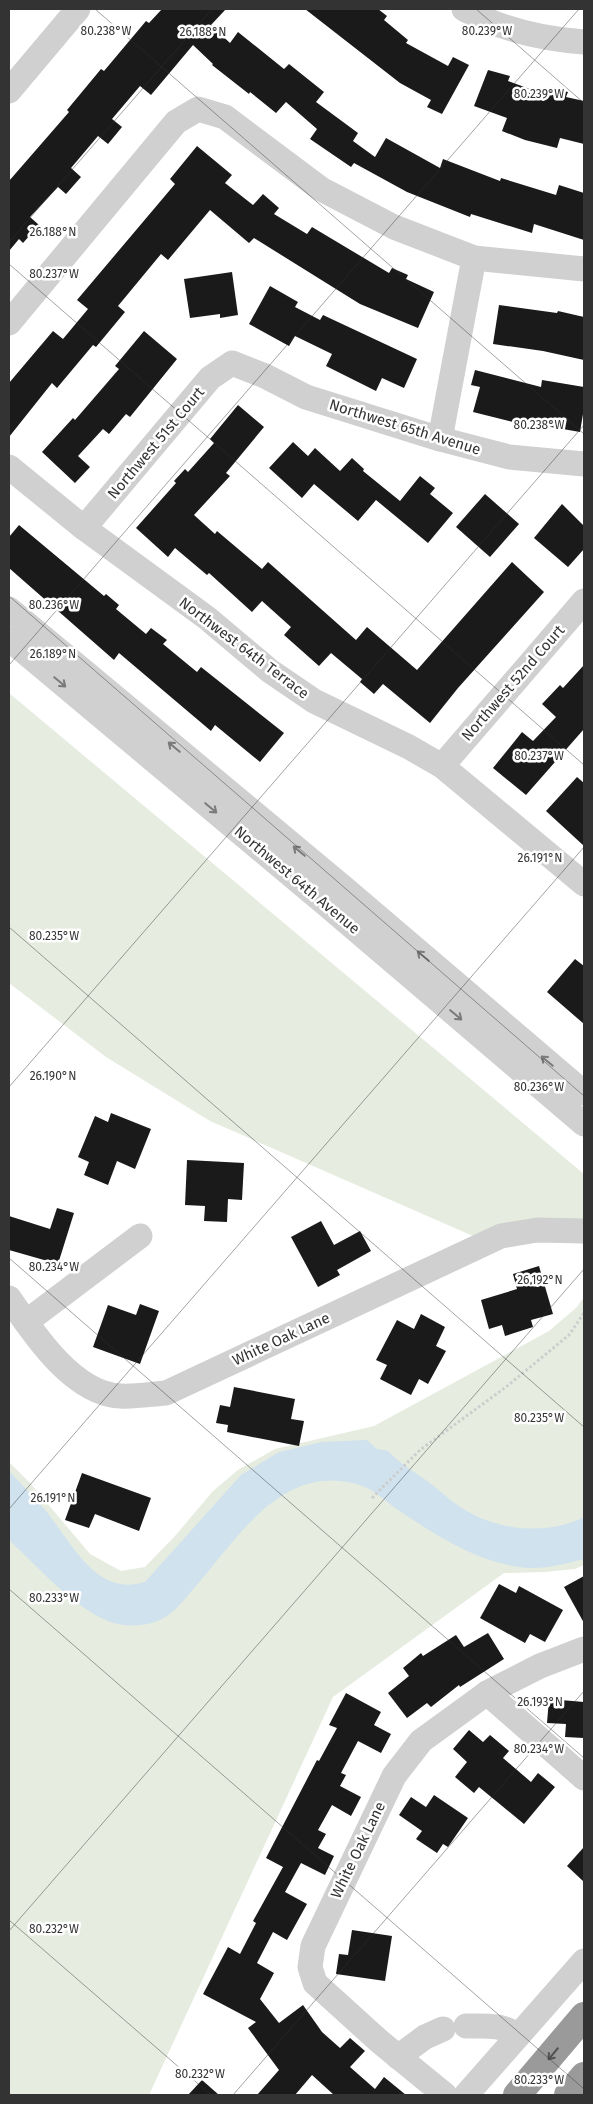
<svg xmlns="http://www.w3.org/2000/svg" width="593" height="2104" font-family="'Fira Sans',sans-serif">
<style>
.green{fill:#e6ecdf}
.water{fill:#cfe2ee}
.building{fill:#1a1a1a}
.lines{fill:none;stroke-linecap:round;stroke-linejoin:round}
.path{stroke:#cdcdcd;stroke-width:3;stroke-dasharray:2.5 2.5;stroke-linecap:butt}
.minor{stroke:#d0d0d0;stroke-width:25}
.highway{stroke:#9a9a9a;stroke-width:28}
.oneway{stroke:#7a7a7a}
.oneway2{stroke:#525252}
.ticks{fill:none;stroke:#333;stroke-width:1;stroke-opacity:0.45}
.labels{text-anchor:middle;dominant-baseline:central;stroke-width:5;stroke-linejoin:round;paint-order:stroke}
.street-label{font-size:15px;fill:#333;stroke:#fff}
.ticks-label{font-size:12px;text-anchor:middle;fill:#333;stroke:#fff;stroke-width:5;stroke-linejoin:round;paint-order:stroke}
</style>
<rect width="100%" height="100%" fill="#fff"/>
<g class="green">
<path d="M9 693 584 1174V1222L473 1236 210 1121 106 1057 9 983Z"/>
<path d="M584 1297V1565L575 1569 545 1572 504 1573 333 1697 149 2095H9V1462L31 1484 90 1554 121 1571 145 1567 175 1536 213 1491 238 1470 275 1449 374 1426 549 1331 577 1307Z"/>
</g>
<path class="water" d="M367 1440 377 1449 388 1451C399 1463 415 1472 427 1481 441 1491 452 1503 467 1511 500 1531 549 1535 584 1517V1559C568 1563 550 1568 532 1568 481 1566 436 1535 395 1508 387 1502 379 1495 371 1490 359 1483 337 1479 323 1481 268 1486 230 1547 196 1586 187 1596 178 1609 167 1616 151 1627 125 1628 108 1621 72 1606 37 1566 9 1540V1471C21 1484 34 1497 46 1511 63 1532 81 1565 104 1578 118 1586 131 1586 145 1582L241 1475 279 1452 322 1442Z"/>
<g class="building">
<path d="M162 9H226L211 25 230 43 238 32 284 69 289 64 324 92 316 102 358 133 353 141 375 157 386 138 440 168 443 159 500 181 501 178 556 195 559 185 584 193V240L534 224 532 233 471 214 470 217 407 192 354 163 351 167 310 139 317 129 286 102 276 113 250 92 249 94 212 65 213 64 193 45 151 95 140 86 112 119 122 127 108 144 98 136 71 168 81 177 66 194 58 187 30 217 39 225 23 243 19 239 9 251V181L69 112 67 110 101 69 104 71 146 21 149 23Z"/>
<path d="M305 9H378L387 16 384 20 408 40 406 43 448 66 453 57 469 65 442 114 427 107 431 100 400 83Z"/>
<path d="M488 70 510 76 508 81 549 96 551 88 568 92 566 97 584 101V144L560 138 557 148 525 140 502 131 507 118 474 106Z"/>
<path d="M197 146 232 175 225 183 253 205 263 194 279 208 274 214 307 234 312 227 389 273 392 268 408 275 406 279 434 292 418 328 360 304 254 238 249 243 210 210 168 260 161 254 118 306 125 312 96 347 93 345 57 388 52 383 9 437V383L53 331 63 339 88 309 77 300 175 184 170 179Z"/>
<path d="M232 272 238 315 220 318V314L190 318 184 279Z"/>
<path d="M270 286 298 302 295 307 320 320 323 315 417 359 404 388 382 378 376 391 326 366 332 354 295 336 289 346 249 324Z"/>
<path d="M499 305 557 313 558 311 584 317V360L543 351 493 344Z"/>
<path d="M144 331 177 359 130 417 126 414 109 434 103 429 78 456 90 467 75 483 42 452 73 418 75 420 119 369 115 366Z"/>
<path d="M475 370 541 387 542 380 584 387V408L580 432 522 422 521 424 473 412 480 387 471 385Z"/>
<path d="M238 405 264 427 226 473 230 476 194 515 215 534 217 531 262 569 268 562 356 640 367 627 417 670 512 562 544 592 458 688 430 723 383 684 374 694 360 682 362 679 331 653 319 666 284 635 291 627 262 601 252 612 209 573 207 575 175 548 168 557 136 528 176 483 174 481 185 469 188 472 214 443 210 439Z"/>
<path d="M293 442 308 456 315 448 340 471 352 458 364 469 363 471 400 501 420 476 435 488 430 494 453 513 428 543 376 500 358 521 314 484 302 498 269 468Z"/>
<path d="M485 494 519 524 490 557 456 527Z"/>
<path d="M562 504 584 526V549L568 567 534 538Z"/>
<path d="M19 525 104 596 106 594 119 605 116 609 146 634 151 628 167 640 163 644 197 672 201 667 284 733 260 762 215 725 211 731 119 653 114 660 9 568V537Z"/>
<path d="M584 665V729L526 795 493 768 522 732 533 741 556 717 542 704 560 685 563 688Z"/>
<path d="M577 777 584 783V846L546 811Z"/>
<path d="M575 959 584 966V1024L547 992Z"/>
<path d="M111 1113 151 1129 135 1169 117 1161 108 1185 84 1175 89 1162 78 1157 95 1116 108 1122Z"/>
<path d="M187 1160 244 1163 242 1200 228 1199 227 1222 204 1221 205 1206 185 1205Z"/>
<path d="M57 1208 74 1213 58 1264 9 1250V1216L50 1229Z"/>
<path d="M321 1221 334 1245 360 1231 371 1251 337 1270 340 1275 318 1287 291 1237Z"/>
<path d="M539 1266 553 1314 531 1320 533 1327 505 1336 502 1325 489 1329 481 1300 517 1289 513 1274Z"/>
<path d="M140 1304 159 1311 140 1364 93 1347 108 1305 136 1315Z"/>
<path d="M421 1314 445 1327 436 1346 446 1351 428 1384 419 1379 411 1395 380 1379 387 1365 376 1360 397 1320 414 1329Z"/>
<path d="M234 1387 295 1399 291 1419 304 1421 299 1446 227 1432 228 1425 216 1423 220 1405 230 1407Z"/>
<path d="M82 1473 151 1498 139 1531 95 1514 89 1528 65 1520Z"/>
<path d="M584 1576V1623L564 1587Z"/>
<path d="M499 1584 516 1593 519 1586 563 1610 545 1642 530 1634 525 1643 480 1618Z"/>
<path d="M488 1633 504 1659 460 1687 459 1685 431 1707 427 1703 407 1718 388 1693 409 1676 403 1668 421 1653 423 1656 456 1635 464 1647Z"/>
<path d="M346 1693 381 1712 374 1725 391 1734 381 1753 358 1741 341 1773 346 1775 340 1786 361 1797 351 1816 332 1805 318 1830 326 1834 318 1848 334 1856 325 1875 301 1863 285 1892 307 1904 287 1940 273 1932 257 1963 274 1973 260 1999 279 2023 303 2005 322 2032 340 2048 350 2038 365 2051 350 2067 375 2089 384 2077 406 2095H334L312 2075 295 2095H257L279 2070 248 2028 256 2022 203 1994 228 1947 240 1954 256 1923 253 1921 283 1867 266 1858 317 1760 319 1761 337 1728 329 1725Z"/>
<path d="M549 1699 584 1702V1738L565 1737 566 1724 547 1723Z"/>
<path d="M469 1730 483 1742 490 1735 509 1751 503 1758 531 1782 538 1773 555 1787 524 1824 479 1787 474 1793 455 1777 467 1762 453 1749Z"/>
<path d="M434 1795 468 1818 448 1847 443 1844 437 1853 416 1839 422 1831 399 1815 411 1797 426 1807Z"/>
<path d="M584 1847V1882L567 1866Z"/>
<path d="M352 1930 392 1936 385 1981 336 1974 339 1954 348 1955Z"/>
<path d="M202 2080 219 2095H188Z"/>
</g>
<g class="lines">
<path class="path" d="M372 1498 420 1450 506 1387 569 1335 584 1313"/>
<g class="minor">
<path d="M464 9C500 29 543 39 584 42"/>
<path d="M9 91 78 9"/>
<path d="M9 323 176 122 198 109 225 117 321 189 394 227 474 258 584 269"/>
<path d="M440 439 474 258"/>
<path d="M9 467 84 528 207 618 270 671 314 701 409 747 442 766 584 884"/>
<path d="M84 528 210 378 232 363 265 376 306 397 440 439 509 457 584 464"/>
<path d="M9 609 344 888 584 1093"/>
<path d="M9 639 328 906 584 1124"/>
<path d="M442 766 584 601"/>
<path d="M9 1298C33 1333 73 1394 120 1396 135 1397 151 1394 166 1393L501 1236 537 1230 584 1231"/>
<path d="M26 1322 140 1236"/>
<path d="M487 1693 584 1778"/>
<path d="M466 2026C485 2026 503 2024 518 2036"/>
<path d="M398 2057 425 2037 443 2029"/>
<path d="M445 2095 379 2041 315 1983 310 1967 313 1946 394 1776 421 1741 487 1693 540 1666 584 1649"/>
<path d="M466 2095 584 1961"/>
</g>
<g class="highway">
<path d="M517 2095 584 2016"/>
<path d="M568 2095 584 2076"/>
</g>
</g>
<defs><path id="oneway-shaft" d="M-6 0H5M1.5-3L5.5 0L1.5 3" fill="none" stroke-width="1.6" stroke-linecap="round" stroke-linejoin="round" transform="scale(1.25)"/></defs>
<g class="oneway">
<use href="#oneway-shaft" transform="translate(60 682) rotate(40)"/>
<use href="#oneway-shaft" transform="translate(174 747) rotate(-140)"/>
<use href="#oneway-shaft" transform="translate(211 808) rotate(40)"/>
<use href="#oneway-shaft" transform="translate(299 851) rotate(-140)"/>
<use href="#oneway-shaft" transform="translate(423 956) rotate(-140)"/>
<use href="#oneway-shaft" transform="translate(456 1015) rotate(40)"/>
<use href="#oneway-shaft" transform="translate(547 1061) rotate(-140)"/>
</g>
<use class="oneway2" href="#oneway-shaft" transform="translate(553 2054) rotate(130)"/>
<path class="ticks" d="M95 9 584 434M476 9 584 103M9 242 212 9M9 264 584 765M9 596 584 1096M9 665 579 9M9 927 584 1427M9 1087 584 425M9 1258 584 1758M9 1509 584 847M9 1589 584 2089M9 1920 211 2095M9 1931 584 1269M233 2095 584 1691"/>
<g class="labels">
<g class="street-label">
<text transform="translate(405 427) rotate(17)">Northwest 65th Avenue</text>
<text transform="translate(156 443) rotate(-50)">Northwest 51st Court</text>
<text transform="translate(244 648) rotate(37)">Northwest 64th Terrace</text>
<text transform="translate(513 683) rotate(-49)">Northwest 52nd Court</text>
<text transform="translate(297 880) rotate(40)">Northwest 64th Avenue</text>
<text transform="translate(281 1339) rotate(-25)">White Oak Lane</text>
<text transform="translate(358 1850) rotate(-64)">White Oak Lane</text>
</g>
</g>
<g class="ticks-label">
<text x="106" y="35">80.238°W</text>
<text x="487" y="35">80.239°W</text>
<text x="203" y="36">26.188°N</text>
<text x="539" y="98">80.239°W</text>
<text x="53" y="236">26.188°N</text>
<text x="54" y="278">80.237°W</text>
<text x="539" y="429">80.238°W</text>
<text x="54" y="609">80.236°W</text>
<text x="53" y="658">26.189°N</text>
<text x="539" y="760">80.237°W</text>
<text x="540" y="862">26.191°N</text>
<text x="54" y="940">80.235°W</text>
<text x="53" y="1080">26.190°N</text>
<text x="539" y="1091">80.236°W</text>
<text x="54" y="1271">80.234°W</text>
<text x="540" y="1284">26.192°N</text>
<text x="539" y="1422">80.235°W</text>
<text x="53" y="1502">26.191°N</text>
<text x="54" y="1602">80.233°W</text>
<text x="540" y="1706">26.193°N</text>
<text x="539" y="1753">80.234°W</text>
<text x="54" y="1933">80.232°W</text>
<text x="200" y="2078">80.232°W</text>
<text x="539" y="2084">80.233°W</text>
</g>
<rect width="593" height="2104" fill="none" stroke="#333333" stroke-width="20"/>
</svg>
